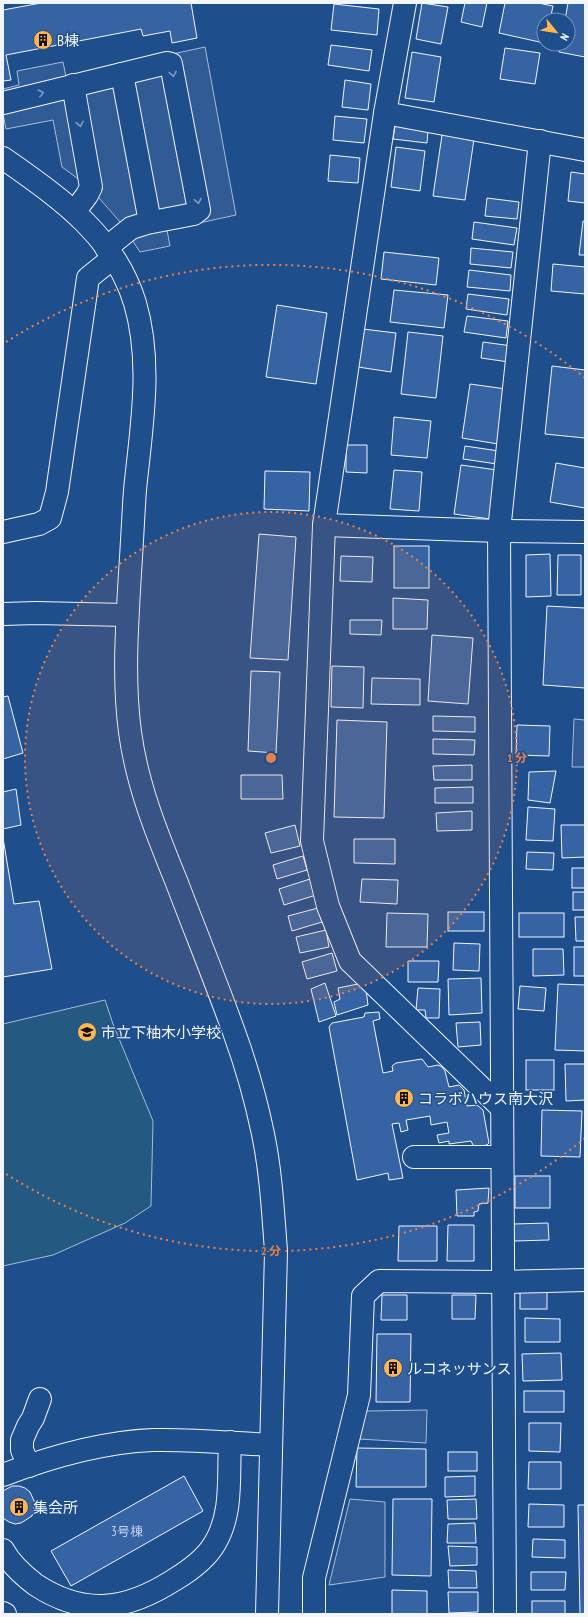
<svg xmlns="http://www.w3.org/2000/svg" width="588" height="1617" font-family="'PT Sans Narrow','Noto Sans JP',sans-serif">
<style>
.green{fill:#245a82;stroke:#a8bbd7}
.parking{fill:#305b95;stroke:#a8bbd7}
.building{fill:#3563a3;stroke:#f2f6ff}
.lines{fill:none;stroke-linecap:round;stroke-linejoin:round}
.minor-casing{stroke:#f2f6ff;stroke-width:24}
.minor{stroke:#1f4e8c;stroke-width:22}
.oneway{stroke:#7e9ac0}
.ring{fill:none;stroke:#ea8049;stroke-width:2;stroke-dasharray:2 4}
.labels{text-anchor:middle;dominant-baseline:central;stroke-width:3;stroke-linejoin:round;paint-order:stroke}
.number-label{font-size:13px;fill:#c3d1e8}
.poi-label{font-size:15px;fill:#f2f6ff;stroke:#1f4e8c;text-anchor:start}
.centre{fill:#ea8049;stroke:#1f4e8c;stroke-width:2}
.ring-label{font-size:12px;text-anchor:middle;font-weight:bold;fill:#ea8049;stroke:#1f4e8c;stroke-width:3;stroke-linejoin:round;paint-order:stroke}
</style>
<rect width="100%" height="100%" fill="#1f4e8c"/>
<path class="green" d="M105 1000 113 1024 153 1121 151 1206 125 1223 53 1255 3 1266V1024Z"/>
<g class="parking">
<path d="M205 47 236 215 167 230 170 246 140 252 121 223 99 198 81 181 62 167 53 120 6 129 3 114V89L19 85 17 71 63 62 66 77Z"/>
<path d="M574 719 585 720V767H572Z"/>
<path d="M427 1410 426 1443 359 1439 366 1411Z"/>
<path d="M350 1499 385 1502V1577L329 1585Z"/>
</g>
<g class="building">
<path d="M41 3H191L197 38 172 43 170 31 143 36 141 29 6 55 11 80 3 81V10Z"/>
<path d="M422 3 448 7 441 44 416 39Z"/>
<path d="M465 3H487L482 27 461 22Z"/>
<path d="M505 3H538L553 6 550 20H544V43L499 33Z"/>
<path d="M568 3H585V57L559 52 560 44H568V20H565Z"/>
<path d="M334 4 379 9 377 35 331 30Z"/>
<path d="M331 45 372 50 369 71 328 65Z"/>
<path d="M505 48 540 53 535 84 500 79Z"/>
<path d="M412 52 441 57 434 102 405 98Z"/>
<path d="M345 80 371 84 368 110 342 107Z"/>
<path d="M335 116 367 119 364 143 333 140Z"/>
<path d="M395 126 428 130 427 143 393 139Z"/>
<path d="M442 135 474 139 465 200 433 196Z"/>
<path d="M396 147 425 151 420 191 391 187Z"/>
<path d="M330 155 360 158 358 183 328 181Z"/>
<path d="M571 172 585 174V203L568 201Z"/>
<path d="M487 198 519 202 517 219 485 216Z"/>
<path d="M583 221H585V255H579Z"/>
<path d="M474 222 517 228 514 245 472 239Z"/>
<path d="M471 248 513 252 511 268 470 264Z"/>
<path d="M384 252 439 258 436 285 381 279Z"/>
<path d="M553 264 585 267V294L551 291Z"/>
<path d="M469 270 511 275 510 291 467 287Z"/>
<path d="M394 290 448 295 444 328 390 322Z"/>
<path d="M468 294 509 299 507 315 466 309Z"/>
<path d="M277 305 327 313 316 384 266 377Z"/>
<path d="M467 316 508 321 506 338 464 332Z"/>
<path d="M363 329 396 333 391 372 358 367Z"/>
<path d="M408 332 443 336 436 398 401 394Z"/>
<path d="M483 342 512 346 509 362 481 358Z"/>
<path d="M552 366 585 370V438L545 434Z"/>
<path d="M470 384 506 389 498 444 462 438Z"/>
<path d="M394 417 431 421 427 458 391 455Z"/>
<path d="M346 445H367V473L346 472Z"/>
<path d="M465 446 499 451 497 464 463 459Z"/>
<path d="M556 463 585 468V508L550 502Z"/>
<path d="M461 465 497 470 490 519 454 514Z"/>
<path d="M394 470 422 472 419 511 390 509Z"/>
<path d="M265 471 310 472 309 511 264 509Z"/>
<path d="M259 534 296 537 288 660 250 658Z"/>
<rect x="394" y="546" width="35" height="42"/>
<path d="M550 554 551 596 526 597V555Z"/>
<path d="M558 555H581V595H557Z"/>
<path d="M341 556 373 557 372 582 340 581Z"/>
<path d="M393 598 428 600 427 629H393Z"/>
<path d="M547 606 585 608V688L543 685Z"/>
<path d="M350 620H382L381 635 350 634Z"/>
<path d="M432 635 473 638 468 704 428 701Z"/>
<path d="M332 666 364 667 363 708 331 707Z"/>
<path d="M251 671 280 672 276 753 248 751Z"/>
<path d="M372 678 420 679V705L371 704Z"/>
<path d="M8 696 23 753 3 759V697Z"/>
<path d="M433 716 475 717V732L433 731Z"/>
<path d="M337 720 387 722 384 818 334 817Z"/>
<path d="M517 725 550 726 549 756 516 755Z"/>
<path d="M433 739 475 740 474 755 433 754Z"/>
<path d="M472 765V780H434L433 766Z"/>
<path d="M556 771 550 803 528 800 529 772Z"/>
<path d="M241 775H282L283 799H241Z"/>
<path d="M473 787V803H435V788Z"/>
<path d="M16 789 21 825 3 829V792Z"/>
<path d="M528 807 555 809 553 841 526 840Z"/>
<path d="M472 811V830L437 831 436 813Z"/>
<path d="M295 825 300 846 271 853 265 833Z"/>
<path d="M561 825H585V857L562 858Z"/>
<path d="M3 838 14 904 39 901 52 969 3 977Z"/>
<path d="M354 839H395V864L354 863Z"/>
<path d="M527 852 554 853 553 870 526 869Z"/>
<path d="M303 856 307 870 277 879 273 865Z"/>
<rect x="572" y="868" width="13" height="20"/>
<path d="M310 879 316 895 284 905 279 889Z"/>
<path d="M362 879 398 880 397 904 360 902Z"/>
<rect x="573" y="892" width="12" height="18"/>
<path d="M318 908 322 922 292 931 288 916Z"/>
<rect x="448" y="912" width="36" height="19"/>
<path d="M387 913 428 914 427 947H386Z"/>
<rect x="519" y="913" width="45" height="24"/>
<path d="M575 917H585V941H576Z"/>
<path d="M326 930 329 947 300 953 296 937Z"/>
<path d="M454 943 480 944 479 971 453 970Z"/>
<rect x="574" y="947" width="11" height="29"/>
<path d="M533 949H563L564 975 533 976Z"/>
<path d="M332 953 337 971 307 979 302 962Z"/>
<path d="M408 961H439L438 982H408Z"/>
<path d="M481 978 482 1013 449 1015 448 979Z"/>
<path d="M325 983 336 1016 319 1022 311 989Z"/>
<path d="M358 984 366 990 368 1005 337 1015 334 1002 340 999 338 988Z"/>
<path d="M558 984 585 985V1051L555 1050Z"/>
<path d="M520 986 546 988 544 1011 518 1009Z"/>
<path d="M418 988 440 989 439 1018H426L425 1010H416Z"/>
<path d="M379 1012 380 1019 373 1021 383 1073 393 1071 392 1066 396 1063 422 1059 428 1067 438 1065 442 1067 445 1071 449 1087 459 1085 464 1090 467 1106 477 1105 483 1110 489 1143 487 1145 474 1147 471 1141 449 1144V1141L439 1143 437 1135 449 1133 447 1122 431 1125 430 1116 406 1120 408 1130 401 1132 399 1123 392 1124 403 1178 389 1180 388 1173 357 1180 329 1027 332 1023 364 1017 365 1013Z"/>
<path d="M480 1022 481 1045 458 1047 456 1023Z"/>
<rect x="526" y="1060" width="28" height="30"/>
<path d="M565 1064H585V1100L566 1101Z"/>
<path d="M542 1110 582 1111 580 1157 541 1156Z"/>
<rect x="515" y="1176" width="35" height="32"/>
<path d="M489 1188 488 1203 479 1204 478 1211 474 1212V1216H457L456 1190Z"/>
<path d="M548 1223 549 1240 514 1241V1224Z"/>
<path d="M448 1225H474V1261H447Z"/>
<path d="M399 1226H437V1261H398Z"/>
<rect x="520" y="1290" width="27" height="19"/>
<path d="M382 1295H407V1320H381Z"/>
<path d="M452 1295H476L475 1319H452Z"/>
<path d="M525 1318 560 1319V1342H525Z"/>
<path d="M377 1334H411L410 1402H376Z"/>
<path d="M561 1353 562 1380 523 1381 522 1354Z"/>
<rect x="524" y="1391" width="40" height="21"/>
<path d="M529 1423H561L560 1452 529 1451Z"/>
<path d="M357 1448 426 1449V1487H356Z"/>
<rect x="448" y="1452" width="29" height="19"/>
<path d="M529 1462H561V1489H528Z"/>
<path d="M184 1476 203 1511 71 1586 51 1551Z"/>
<path d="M475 1476V1496L445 1497V1477Z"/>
<path d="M12 1486H19L25 1488 30 1492 35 1503 32 1516 21 1523 15 1524 9 1522 3 1518V1491Z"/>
<path d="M393 1499H432L431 1576 392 1575Z"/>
<path d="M476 1499 477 1519H448L447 1500Z"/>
<path d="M529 1504 564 1505V1527H528Z"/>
<path d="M578 1505H585V1614H580Z"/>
<path d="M475 1523 476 1543H447L448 1524Z"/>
<path d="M533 1539 565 1540V1558L532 1557Z"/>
<path d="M448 1546 477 1547V1565L450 1566Z"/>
<path d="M448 1570 476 1571 477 1588H449Z"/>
<path d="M531 1572H566L565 1590H531Z"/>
<path d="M392 1590 427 1591V1614H392Z"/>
<path d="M448 1592H478V1612L449 1613Z"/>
<rect x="532" y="1601" width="33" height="13"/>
</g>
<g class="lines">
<defs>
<g id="minor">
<path d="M405 3 385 113 324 525 312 841 328 906 350 961 501 1107"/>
<path d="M122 74 150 222"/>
<path d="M73 85 91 187 87 195 75 211"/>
<path d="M3 103 167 63 171 64 199 210 194 214 147 223 131 228 106 248"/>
<path d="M385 113 585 150"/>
<path d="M3 158C58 197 114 234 135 303 153 364 141 429 135 490 133 518 132 545 130 573 127 626 123 679 130 732 137 785 157 834 177 883 196 933 216 982 234 1032 246 1065 256 1100 263 1134 271 1172 273 1212 276 1251L267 1614"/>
<path d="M324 525 499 531 585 532"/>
<path d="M3 532 39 524 50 518 57 492 88 278 113 258"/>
<path d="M3 614 36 613 127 615"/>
<path d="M414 1157H501"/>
<path d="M29 1466 22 1450V1440L28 1426 33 1418 40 1399"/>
<path d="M3 1475C50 1457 102 1442 153 1440 192 1439 232 1443 271 1445"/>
<path d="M3 1550C10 1563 24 1576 36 1585 85 1617 127 1610 174 1580 189 1571 206 1559 215 1543 233 1513 228 1477 230 1442"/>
<path d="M3 1613 5 1614"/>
<path d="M314 1614V1578L359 1395 363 1296 379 1281 503 1282 585 1280"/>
<path d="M505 1614 499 531 540 141"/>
</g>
</defs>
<use href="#minor" class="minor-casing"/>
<use href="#minor" class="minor"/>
</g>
<defs><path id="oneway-chevron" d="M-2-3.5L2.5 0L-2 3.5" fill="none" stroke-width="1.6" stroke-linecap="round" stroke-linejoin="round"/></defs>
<g class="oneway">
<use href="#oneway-chevron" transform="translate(173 74) rotate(79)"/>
<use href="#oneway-chevron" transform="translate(41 93) rotate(-14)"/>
<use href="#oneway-chevron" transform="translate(80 124) rotate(80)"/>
<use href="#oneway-chevron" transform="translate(198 201) rotate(79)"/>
</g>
<circle cx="271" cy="758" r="246" fill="#ea8049" fill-opacity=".12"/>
<g class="ring">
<circle cx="271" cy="758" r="246"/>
<path d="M585 1138A493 493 0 0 1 6 1174M6 342A493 493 0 0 1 585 378"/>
</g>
<defs>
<symbol id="building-disc" viewBox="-11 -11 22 22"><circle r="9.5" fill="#ffb74d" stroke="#1f4e8c"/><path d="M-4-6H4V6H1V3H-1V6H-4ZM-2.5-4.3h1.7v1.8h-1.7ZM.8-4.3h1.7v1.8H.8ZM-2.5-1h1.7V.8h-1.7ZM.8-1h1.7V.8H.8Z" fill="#111"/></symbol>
<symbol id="school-disc" viewBox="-11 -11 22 22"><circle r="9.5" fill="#ffb74d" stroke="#1f4e8c"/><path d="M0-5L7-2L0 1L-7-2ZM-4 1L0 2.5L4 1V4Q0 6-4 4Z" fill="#111"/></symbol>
</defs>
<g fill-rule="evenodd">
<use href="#building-disc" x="32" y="29" width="22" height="22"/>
<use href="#school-disc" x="76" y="1021" width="22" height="22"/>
<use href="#building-disc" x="393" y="1087" width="22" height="22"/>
<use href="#building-disc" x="382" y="1357" width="22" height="22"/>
<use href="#building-disc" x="8" y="1496" width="22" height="22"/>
</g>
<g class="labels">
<g class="number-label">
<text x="127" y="1531">3号棟</text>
</g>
<g class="poi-label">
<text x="57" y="40">B棟</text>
<text x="101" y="1032">市立下柚木小学校</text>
<text x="418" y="1098">コラボハウス南大沢</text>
<text x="407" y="1368">ルコネッサンス</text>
<text x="33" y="1507">集会所</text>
</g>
</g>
<circle cx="271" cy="758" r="6" class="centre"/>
<g class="ring-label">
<text x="517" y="762">1 分</text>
<text x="271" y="1255">2 分</text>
</g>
<rect width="588" height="1617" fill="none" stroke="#f2f6ff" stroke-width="8"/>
<g transform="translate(556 32) rotate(120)"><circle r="19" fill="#1f4e8c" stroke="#7391ba"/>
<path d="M0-3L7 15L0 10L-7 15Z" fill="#ffb74d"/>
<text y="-6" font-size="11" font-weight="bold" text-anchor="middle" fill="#f2f6ff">N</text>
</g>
</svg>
